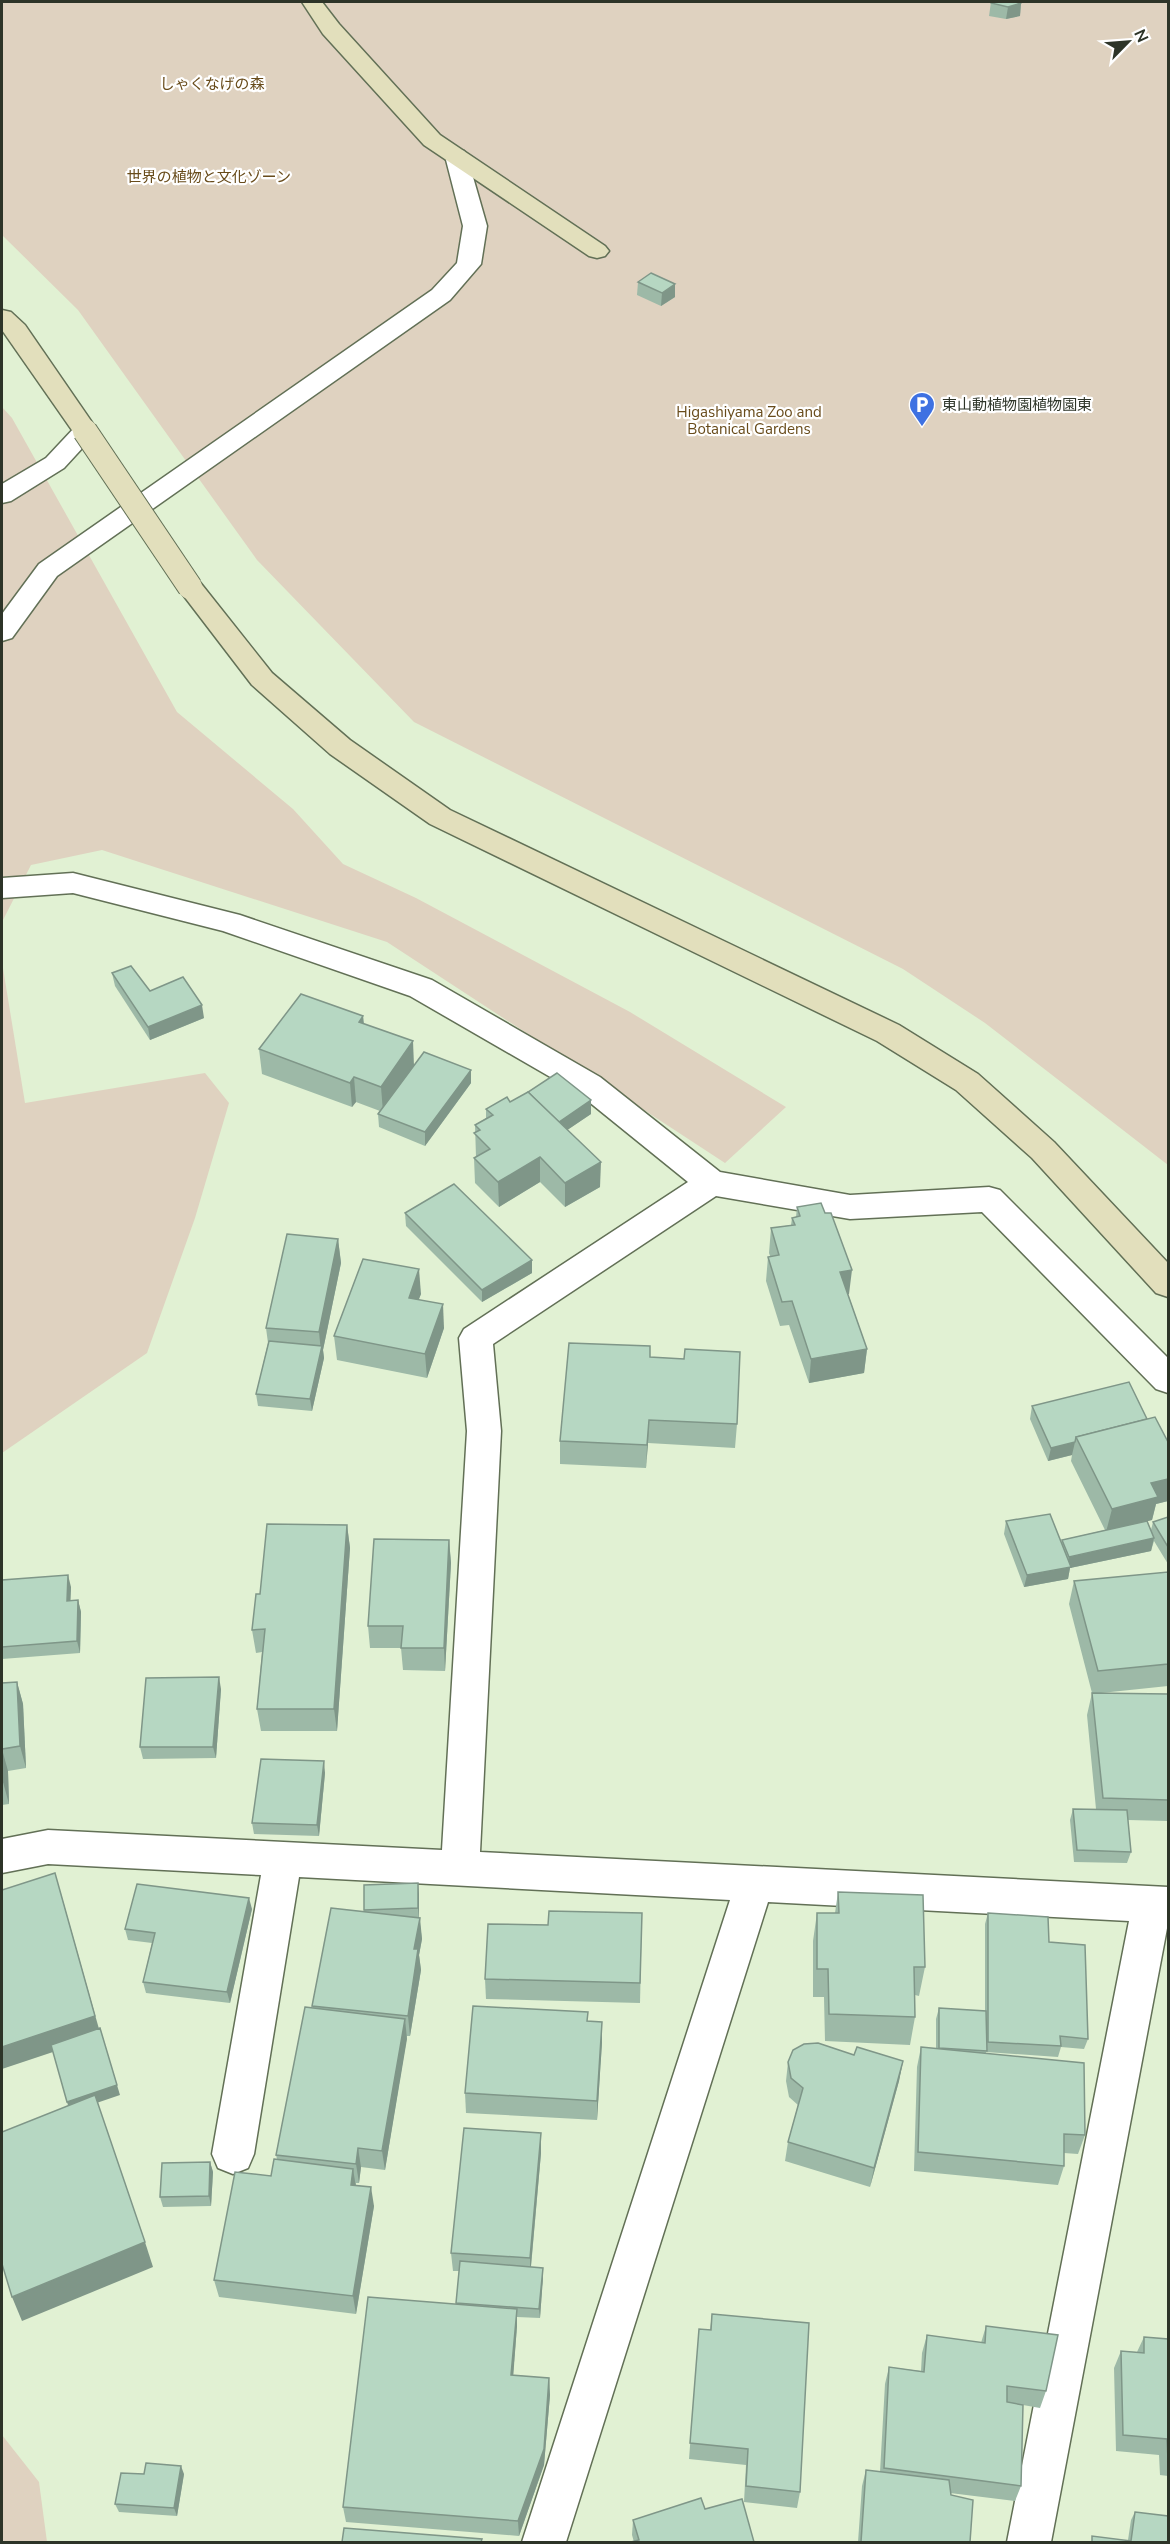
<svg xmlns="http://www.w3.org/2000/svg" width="1170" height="2544" font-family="'Nunito Sans','Noto Sans JP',sans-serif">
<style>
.green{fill:#dfd2c0}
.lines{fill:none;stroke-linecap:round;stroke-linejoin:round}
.street-casing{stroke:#627056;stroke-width:3}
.secondary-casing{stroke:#627056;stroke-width:3}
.street{fill:#fff;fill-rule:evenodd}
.secondary{fill:#e2dfbc;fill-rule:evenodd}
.secondary-bridge-casing{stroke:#627056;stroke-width:26;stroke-linecap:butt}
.secondary-bridge{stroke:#e2dfbc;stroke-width:24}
.wall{fill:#9db9a7}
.shaded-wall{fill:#7f9688}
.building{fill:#b6d7c2;stroke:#7f9688;stroke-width:1.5}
.labels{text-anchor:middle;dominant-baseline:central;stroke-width:4.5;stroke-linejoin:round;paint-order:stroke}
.far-park-label{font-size:15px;fill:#684b1a;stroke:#fff}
.far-poi-label{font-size:15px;fill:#2d3428;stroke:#fff;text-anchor:start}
</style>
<rect width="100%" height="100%" fill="#e1f1d3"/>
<g class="green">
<path d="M2 2H1168V1165L985 1023 903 969 414 722 257 560 78 310 2 235Z"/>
<path d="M2 407 12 418 177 712 293 809 343 864 416 898 630 1012 786 1107 725 1163 387 942 102 850 31 865 2 922Z"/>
<path d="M2 962 25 1103 205 1073 229 1103 195 1218 147 1353 2 1453Z"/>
<path d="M2 2435 39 2482 47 2542H2Z"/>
</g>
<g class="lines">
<defs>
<g id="street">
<path d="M456 149 464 151 467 156 487 226 481 264 450 300 57 576 12 638 2 641V614L39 564 432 290 457 263 463 226 445 156 448 151Z"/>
<path d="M85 423 94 426 98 431 64 468 11 501 2 503V484L46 458 76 426Z"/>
<path d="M73 873 240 915 432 980 600 1077 720 1172 850 1195 989 1187 1000 1190 1168 1358V1393L1156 1389 982 1212 850 1219 716 1196 493 1344 501 1431 480 1852 1168 1887V1923L1051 2542H1007L1129 1921 768 1902 566 2542H522L730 1900 299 1877 254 2154 248 2168 233 2174 218 2168 212 2154 261 1875 48 1864 2 1873V1839L48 1830 442 1850 467 1431 459 1338 464 1329 688 1182 578 1093 410 996 223 931 73 893 2 898V878Z"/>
</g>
<g id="secondary">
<path d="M302 2H322L339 24 440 135 605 246 609 251 605 256 597 258 589 256 424 145 323 34Z"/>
<path d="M2 310 11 312 25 325 98 431 94 436 85 439 76 436 2 330Z"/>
<path d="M190 579 199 581 272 673 350 740 450 810 899 1025 978 1074 1054 1142 1168 1263V1297L1156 1293 1032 1158 956 1090 877 1041 430 824 330 754 252 685 177 587 181 581Z"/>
</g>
</defs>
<use href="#street" class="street-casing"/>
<use href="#secondary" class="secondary-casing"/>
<use href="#street" class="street"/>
<use href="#secondary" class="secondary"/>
<defs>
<path id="secondary-bridge" d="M85 431 190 587"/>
</defs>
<use href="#secondary-bridge" class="secondary-bridge-casing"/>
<use href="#secondary-bridge" class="secondary-bridge"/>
</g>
<g class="wall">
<path d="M991 2H1021L1020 16 1006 19 989 16Z"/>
<path d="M638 282 675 297 661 306 637 295Z"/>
<path d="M112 973 204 1018 150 1040 115 986Z"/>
<path d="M363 1016 364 1024 414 1065 471 1070V1083L425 1146 379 1127 378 1114 380 1111 356 1102 352 1107 262 1074 259 1049Z"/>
<path d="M591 1100V1114L567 1130 600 1187 565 1207 540 1182 499 1207 475 1183 474 1158 476 1157 475 1125 486 1118V1109L510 1102Z"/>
<path d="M797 1207 849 1294H848L867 1349 864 1373 809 1383 789 1325 780 1326 766 1281 768 1257 770 1256 769 1253 771 1228 791 1225 792 1218 796 1217Z"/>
<path d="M405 1213 532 1260V1273L482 1302 406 1226Z"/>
<path d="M338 1239 341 1263 323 1350 324 1358 312 1411 258 1406 256 1394 268 1343 266 1328Z"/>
<path d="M421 1294 418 1300 444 1328 427 1378 337 1360 334 1336Z"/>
<path d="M650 1357 684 1359 737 1424 735 1448 648 1443 646 1468 560 1464V1441Z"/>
<path d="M1032 1406 1147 1419 1168 1442V1501L1156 1504 1152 1520 1147 1521 1151 1530 1153 1522 1168 1517V1564L1154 1541 1151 1551 1070 1568 1068 1579 1024 1587 1004 1534 1006 1521 1061 1543 1062 1540 1105 1530 1071 1461 1072 1455 1048 1461 1030 1419Z"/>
<path d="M347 1525 350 1548 337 1731H261L257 1709 262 1652 256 1653 252 1630 260 1594Z"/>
<path d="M449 1540 451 1563 445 1671 403 1670 401 1648H370L368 1626Z"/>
<path d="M1168 1572V1686L1101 1693 1168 1694V1821L1128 1820 1131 1852 1127 1863 1074 1862 1070 1820 1073 1809H1096L1087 1715 1092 1693 1069 1604 1074 1581Z"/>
<path d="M2 1580 71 1587 70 1601 78 1600 81 1612 80 1653 2 1659Z"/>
<path d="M17 1682 23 1704 26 1768 8 1771 9 1804 2 1805V1683Z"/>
<path d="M221 1689 216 1758 143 1759 140 1747Z"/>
<path d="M325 1773 319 1836 254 1834 252 1823Z"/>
<path d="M364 1885 419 1894V1918L422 1939 419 1955 421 1970 410 2036H407L385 2170 361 2167 359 2183H356V2186L374 2206 356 2314 219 2297 214 2280 271 2176 277 2159 276 2155 313 2008 312 2006 364 1912Z"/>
<path d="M838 1892 925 1967 919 1996 915 1995V2017L910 2045 825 2041 824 1997H813V1941L817 1913H835Z"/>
<path d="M252 1909 230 2003 146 1993 143 1982 152 1943 128 1940 125 1929Z"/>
<path d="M642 1913 640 2003 486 1999 485 1979 548 1925Z"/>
<path d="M988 1913 1049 1942 1088 2039 1084 2049 1061 2047 1058 2057 986 2052V2053L1085 2135 1078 2154 1064 2153V2166L1058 2185 914 2171 917 2067 921 2047 936 2049V2019L939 2008 985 2011V1924Z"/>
<path d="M588 2021 602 2042 597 2120 466 2113 465 2093Z"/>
<path d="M854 2055 903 2061 899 2081 870 2187 785 2161 788 2142 798 2105 789 2097 786 2081 788 2062Z"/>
<path d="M541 2133V2153L531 2267 543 2277 540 2318 517 2317V2326L513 2375 549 2378 550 2395 544 2465 519 2536 346 2522 343 2507 456 2304 459 2271H453L451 2253Z"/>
<path d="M210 2162 213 2172 211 2206 163 2207 160 2197Z"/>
<path d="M712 2314 800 2492 797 2508 744 2502 746 2465 689 2459 699 2329 710 2330Z"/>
<path d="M986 2326 1046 2391 1040 2408 1023 2405 1021 2486 1015 2501 950 2493 970 2542H858L862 2486 866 2470 880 2472 885 2384 889 2367 921 2371 922 2353 927 2335 981 2343Z"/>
<path d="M1144 2337 1168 2339V2476L1160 2475 1159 2455 1116 2451 1114 2368 1121 2351 1137 2352Z"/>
<path d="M184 2474 177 2516 119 2512 115 2504Z"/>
<path d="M705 2509 754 2542H634L632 2535 633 2520Z"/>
<path d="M1135 2512 1168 2542 1128 2540 1131 2520Z"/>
</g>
<g class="shaded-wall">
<path d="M1021 3 1020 16 1006 19 1008 7Z"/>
<path d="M675 284V297L661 306 662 293Z"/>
<path d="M202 1005 204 1018 150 1040 148 1027Z"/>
<path d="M363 1016 365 1041 359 1022Z"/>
<path d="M413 1041 414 1066 383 1112 381 1087Z"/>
<path d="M471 1070V1083L425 1146V1132Z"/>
<path d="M354 1077 356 1102 352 1107 350 1083Z"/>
<path d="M591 1100V1114L557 1137 556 1123Z"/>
<path d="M540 1157V1182L499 1207 498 1182Z"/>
<path d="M601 1162 600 1187 565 1207V1183Z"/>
<path d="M338 1239 341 1263 323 1350 324 1358 312 1411 310 1399 321 1352 319 1332Z"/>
<path d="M532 1260V1273L482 1302V1290Z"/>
<path d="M419 1269 421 1294 410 1322 409 1298Z"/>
<path d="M852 1270 849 1294 837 1296 840 1272Z"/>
<path d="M443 1304 444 1328 427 1378 425 1354Z"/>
<path d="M867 1349 864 1373 809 1383 811 1359Z"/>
<path d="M649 1420 648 1443 646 1468 647 1445Z"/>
<path d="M1075 1442 1072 1455 1048 1461 1051 1448Z"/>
<path d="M1168 1479V1501L1156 1504 1152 1520 1106 1532 1112 1509 1151 1483Z"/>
<path d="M347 1525 350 1548 337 1731 334 1709Z"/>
<path d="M1154 1538 1151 1551 1070 1568 1068 1579 1024 1587 1027 1575 1066 1568 1069 1557Z"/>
<path d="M449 1540 451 1563 445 1671 444 1648Z"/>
<path d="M68 1575 71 1587 70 1613 67 1601Z"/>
<path d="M78 1600 81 1612 80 1653 77 1641Z"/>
<path d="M219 1677 221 1689 216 1758 213 1747Z"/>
<path d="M17 1682 23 1704 26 1768 20 1746Z"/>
<path d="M2 1749 8 1771 9 1804 3 1782Z"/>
<path d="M324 1761 325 1773 319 1836 317 1825Z"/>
<path d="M418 1883 419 1894V1919L418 1908Z"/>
<path d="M61 1894 101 2036 2 2069V2047Z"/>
<path d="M249 1898 252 1909 230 2003 227 1992Z"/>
<path d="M420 1918 422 1939 419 1955 421 1970 410 2036 408 2016 414 1949Z"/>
<path d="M405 2019 407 2039 385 2170 382 2151Z"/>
<path d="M602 2022V2042L597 2120V2101Z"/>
<path d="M100 2028 120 2095 70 2112 67 2102Z"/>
<path d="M903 2061 899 2081 870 2187 874 2168Z"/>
<path d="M541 2133V2153L530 2276V2258Z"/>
<path d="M358 2148 361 2167 359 2183 356 2164Z"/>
<path d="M210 2162 213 2172 211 2206 209 2196Z"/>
<path d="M353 2169 356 2187 351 2185Z"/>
<path d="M371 2187 374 2206 356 2314 353 2296Z"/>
<path d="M145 2242 153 2267 22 2321 12 2297Z"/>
<path d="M543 2268V2277L540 2318 539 2309Z"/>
<path d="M517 2309V2326L512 2392 511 2375Z"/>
<path d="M549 2378 550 2395 544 2465 519 2536 518 2521Z"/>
<path d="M181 2466 184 2474 177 2516 174 2508Z"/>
</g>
<g class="building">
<path d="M991 2H1021V3L1008 7 991 3Z"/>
<path d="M651 273 675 284 662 293 638 282Z"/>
<path d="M131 966 150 991 183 977 202 1005 148 1027 112 973Z"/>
<path d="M301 994 363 1016 359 1022 413 1041 381 1087 354 1077 350 1083 259 1049Z"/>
<path d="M424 1052 471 1070 425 1132 378 1114Z"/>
<path d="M557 1073 591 1100 559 1122 528 1092Z"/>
<path d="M528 1092 601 1162 565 1183 540 1157 498 1182 474 1158 490 1149 474 1133 480 1130 475 1125 493 1115 486 1109 507 1097 510 1102Z"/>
<path d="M454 1184 532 1260 482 1290 405 1213Z"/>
<path d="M821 1203 825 1213H831L852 1270 840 1272 867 1349 811 1359 792 1301 782 1302 768 1257 779 1255 771 1228 795 1225 792 1218 800 1216 797 1207Z"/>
<path d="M287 1234 338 1239 319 1332 266 1328Z"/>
<path d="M363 1259 419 1269 409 1298 443 1304 425 1354 334 1336Z"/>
<path d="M269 1341 322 1346 310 1399 256 1394Z"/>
<path d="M569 1343 650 1346V1357L684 1359 685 1349 740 1352 737 1424 649 1420 647 1445 560 1441Z"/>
<path d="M1129 1382 1147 1419 1076 1437 1075 1442 1051 1448 1032 1406Z"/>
<path d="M1155 1417 1168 1442V1479L1151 1483 1158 1497 1112 1509 1076 1437Z"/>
<path d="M1050 1514 1071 1567 1027 1575 1006 1521Z"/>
<path d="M1168 1517V1547L1153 1522Z"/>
<path d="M1147 1521 1154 1538 1069 1557 1062 1540Z"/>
<path d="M267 1524 347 1525 334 1709H257L265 1629 252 1630 256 1594H260Z"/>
<path d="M374 1539 449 1540 444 1648H401L403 1626H368Z"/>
<path d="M1168 1572V1664L1098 1671 1074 1581Z"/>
<path d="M68 1575 67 1601 78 1600 77 1641 2 1647V1580Z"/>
<path d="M219 1677 213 1747H140L146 1678Z"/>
<path d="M17 1682 20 1746 2 1749V1683Z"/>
<path d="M1092 1693 1168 1694V1800L1103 1798Z"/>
<path d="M2 1751 3 1782H2Z"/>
<path d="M261 1759 324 1761 317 1825 252 1823Z"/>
<path d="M1073 1809 1127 1810 1131 1852 1077 1850Z"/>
<path d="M55 1873 95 2016 2 2047V1890Z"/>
<path d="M418 1883V1908L364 1910V1885Z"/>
<path d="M137 1884 249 1898 227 1992 143 1982 155 1933 125 1929Z"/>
<path d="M838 1892 923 1895 925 1967H914L915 2017 829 2014 828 1969H817V1913H839Z"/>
<path d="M331 1908 420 1918 414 1949H418L408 2016 312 2006Z"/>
<path d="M549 1911 642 1913 640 1983 485 1979 488 1924 548 1925Z"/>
<path d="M988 1913 1048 1917 1049 1942 1085 1945 1088 2039 1060 2036 1061 2046 988 2042Z"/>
<path d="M473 2006 588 2012 587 2021 602 2022 597 2101 465 2093Z"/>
<path d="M305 2007 405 2019 382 2151 358 2148 356 2164 276 2155Z"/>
<path d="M939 2008 986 2011 987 2051 939 2048Z"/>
<path d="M100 2028 117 2085 67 2102 51 2045Z"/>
<path d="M818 2043 854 2055 857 2047 903 2061 874 2168 788 2142 803 2088 791 2078 788 2062 793 2050 804 2044Z"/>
<path d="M921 2047 1084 2063 1085 2135 1064 2134V2166L918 2152Z"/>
<path d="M95 2095 145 2242 12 2297 2 2264V2132Z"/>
<path d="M464 2128 541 2133 530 2258 451 2253Z"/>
<path d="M274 2159 353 2169 351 2185 371 2187 353 2296 214 2280 235 2172 271 2176Z"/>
<path d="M210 2162 209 2196 160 2197 162 2163Z"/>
<path d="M460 2261 543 2268 539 2309 456 2303Z"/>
<path d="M368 2297 517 2309 511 2375 549 2378 544 2449 518 2521 343 2507Z"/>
<path d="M712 2314 809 2323 800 2492 746 2486 748 2449 690 2443 699 2329 711 2330Z"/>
<path d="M986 2326 1058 2335 1046 2391 1007 2386V2402L1023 2405 1021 2486 884 2468 889 2367 924 2372 927 2335 985 2343Z"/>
<path d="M1144 2337 1168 2339V2459L1167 2439 1123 2435 1121 2351 1144 2353Z"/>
<path d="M146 2463 181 2466 174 2508 115 2504 121 2473 144 2474Z"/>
<path d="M866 2470 949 2480 951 2495 973 2500 970 2542H861Z"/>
<path d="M701 2498 705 2509 742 2499 754 2542H631L639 2540 633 2520Z"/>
<path d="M1135 2512 1168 2516V2542H1092V2536L1131 2541Z"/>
<path d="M344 2528 482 2539 481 2542H342Z"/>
</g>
<defs>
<symbol id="parking-pin" viewBox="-11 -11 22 30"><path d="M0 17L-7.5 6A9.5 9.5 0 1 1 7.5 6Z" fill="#3e71e2" stroke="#fff"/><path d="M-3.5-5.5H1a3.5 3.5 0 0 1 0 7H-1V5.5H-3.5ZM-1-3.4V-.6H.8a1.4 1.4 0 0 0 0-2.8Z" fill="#fff"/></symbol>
</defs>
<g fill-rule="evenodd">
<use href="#parking-pin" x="907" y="390" width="30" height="40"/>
</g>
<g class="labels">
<g class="far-park-label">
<text x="212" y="84">しゃくなげの森</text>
<text x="209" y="177">世界の植物と文化ゾーン</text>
<text x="749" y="412">Higashiyama Zoo and<tspan x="749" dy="17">Botanical Gardens</tspan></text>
</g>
<g class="far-poi-label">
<text x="942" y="405">東山動植物園植物園東</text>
</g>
</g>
<rect width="1170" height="2544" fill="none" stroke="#2d3428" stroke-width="6"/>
<g transform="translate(1128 42) rotate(65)" stroke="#ffffff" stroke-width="4.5" paint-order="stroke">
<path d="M0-4.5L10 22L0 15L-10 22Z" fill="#2d3428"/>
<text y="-9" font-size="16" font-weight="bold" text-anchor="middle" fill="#2d3428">N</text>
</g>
</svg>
